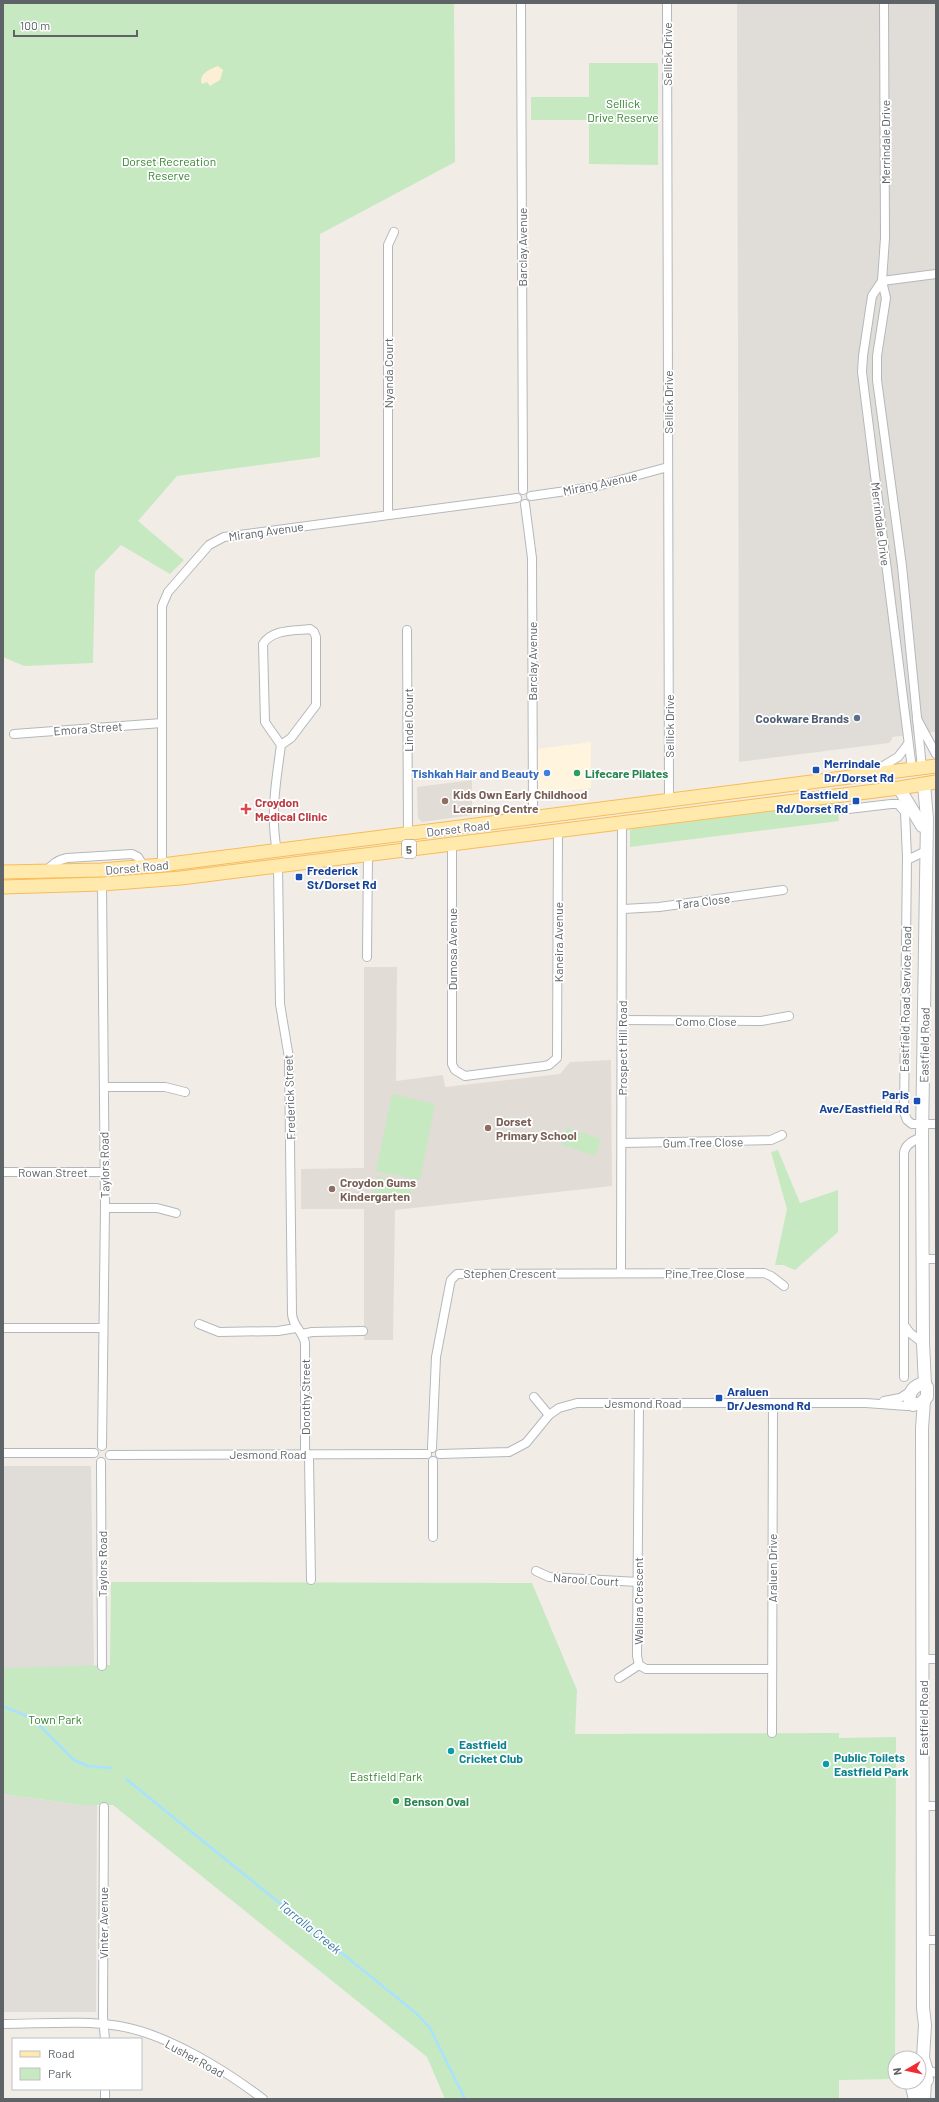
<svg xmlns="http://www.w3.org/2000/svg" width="939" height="2102" font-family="Barlow,sans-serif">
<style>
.commercial{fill:#fff4dd}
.industrial{fill:#e0ddd9}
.education{fill:#e1dcd5}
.green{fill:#c6e9c2}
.sand{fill:#fdefd6}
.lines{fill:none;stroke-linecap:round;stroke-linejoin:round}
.stream{stroke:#a8e2ff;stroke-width:2.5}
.minor-casing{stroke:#b4b8bc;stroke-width:10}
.secondary-casing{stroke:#b5babf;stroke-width:14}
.primary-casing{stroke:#f9bb57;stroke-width:15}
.minor{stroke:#fff;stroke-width:8}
.secondary{stroke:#fff;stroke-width:12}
.primary{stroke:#ffe9ad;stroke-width:13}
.service-dot{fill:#5c6f8a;stroke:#fff;stroke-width:1.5}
.transit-dot{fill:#1a4fb4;stroke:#fff;stroke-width:1.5}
.shop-dot{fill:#3f7fe0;stroke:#fff;stroke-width:1.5}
.leisure-dot{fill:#2e9e5b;stroke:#fff;stroke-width:1.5}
.education-dot{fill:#8d6e63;stroke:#fff;stroke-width:1.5}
.health-dot{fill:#e0444e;stroke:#fff;stroke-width:1.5}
.culture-dot{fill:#0f9aa8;stroke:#fff;stroke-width:1.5}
.labels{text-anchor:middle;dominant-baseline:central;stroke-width:3.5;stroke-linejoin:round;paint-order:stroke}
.shield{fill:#fff;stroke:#8e9295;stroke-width:1}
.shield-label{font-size:11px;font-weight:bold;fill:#5e6368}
.street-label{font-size:12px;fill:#5e6368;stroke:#fff}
.park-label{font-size:12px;fill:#358430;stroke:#fff}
.service-label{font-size:12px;font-weight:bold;fill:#4e5e75;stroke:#fff;text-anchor:end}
.transit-label{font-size:12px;font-weight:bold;fill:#164399;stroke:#fff;text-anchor:start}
.shop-label{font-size:12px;font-weight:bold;fill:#366cbe;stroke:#fff;text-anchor:end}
.leisure-label{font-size:12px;font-weight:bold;fill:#27864d;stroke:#fff;text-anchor:start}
.education-label{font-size:12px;font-weight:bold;fill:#785e54;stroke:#fff;text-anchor:start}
.health-label{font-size:12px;font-weight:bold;fill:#be3a42;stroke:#fff;text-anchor:start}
.culture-label{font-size:12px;font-weight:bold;fill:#0d838f;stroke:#fff;text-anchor:start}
.water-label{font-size:13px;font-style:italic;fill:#3979a6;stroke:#fff}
</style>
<rect width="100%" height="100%" fill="#f1ede6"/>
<path class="commercial" d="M591 742V788L537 795 536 749Z"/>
<g class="industrial">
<path d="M737 3H936V732L892 737V740L889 743 739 762Z"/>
<path d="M3 1466H90L91 1468 94 1667 3 1668Z"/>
<path d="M3 1794 81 1805H97L96 2012H3Z"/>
</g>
<g class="education">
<path d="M472 780V815L422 822 418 818 417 787Z"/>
<path d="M364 967H397L396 1081 443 1075 445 1087 560 1074 570 1062 611 1060 612 1186 395 1210 393 1340H364V1209H301V1169L364 1168Z"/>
</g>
<g class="green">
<path d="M3 3H454L455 162 320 234V457L177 476 138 521 184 560 170 574 121 545 95 572 93 663 24 666 3 657Z"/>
<path d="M589 63H658V165L589 164V120H531V97H589Z"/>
<path d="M837 803 839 821 630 847V830L632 829Z"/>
<path d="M392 1094 435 1104 420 1180 376 1171Z"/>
<path d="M567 1128 601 1139 595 1156 562 1145Z"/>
<path d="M778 1150 800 1203 838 1190V1232L795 1270 783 1265H775L787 1209 771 1152Z"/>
<path d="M377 1176 413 1184 409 1203 373 1195Z"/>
<path d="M111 1582 532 1583 577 1690 575 1734 839 1733V1738L896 1737 895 2079 839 2080V2099H445L427 2057 113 1805H81L3 1794V1668L110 1665Z"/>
</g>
<path class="sand" d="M218 66 223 70 220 80 210 86 207 82 202 84C198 74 210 69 218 66Z"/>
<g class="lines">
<g class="stream">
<path d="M3 1706 33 1719 74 1760 88 1766 111 1768"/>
<path d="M126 1779 416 2013 430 2028 465 2099"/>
</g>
<defs>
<g id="minor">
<path d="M521 3 523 490"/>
<path d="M667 3 669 802"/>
<path d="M884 3 885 238 882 281 886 298 877 356V380L902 566 922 768"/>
<path d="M882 281 872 296 863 356 862 372 912 769"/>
<path d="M882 281 936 274"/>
<path d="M531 496 594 487 668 467"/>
<path d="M525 504 532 558 533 819"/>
<path d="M388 515V245L394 232"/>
<path d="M407 630 408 834"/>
<path d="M917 719 936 754"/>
<path d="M14 734 162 723"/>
<path d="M873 772 898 757 908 744"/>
<path d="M840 810 891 804H898L905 812 907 857 904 1112 907 1120 912 1124H936"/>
<path d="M452 843V1064L455 1070 465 1076 544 1066 549 1065 557 1058 558 830"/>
<path d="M277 851C270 816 276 781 281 745L265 722 263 644C272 629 294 631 310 629L314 632 316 637V705L291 738 281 745"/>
<path d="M907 860 926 851"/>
<path d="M162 865V606L168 592 209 545 224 537 517 498"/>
<path d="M278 866 280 1004 289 1058 292 1314C293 1327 303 1331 305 1343V1450L309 1459 311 1580"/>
<path d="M46 872C52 864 57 860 67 858L132 854 138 857 144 867"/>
<path d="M102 884 105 1208 102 1446"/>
<path d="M623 909 659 907 783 890"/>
<path d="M367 957 368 854"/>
<path d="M623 1020 761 1021 789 1016"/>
<path d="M104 1087H165L185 1092"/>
<path d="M922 1137C914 1140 905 1144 904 1153V1325L910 1333 923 1343"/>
<path d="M622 1143 771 1140 782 1135"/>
<path d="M3 1172H103"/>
<path d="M105 1208H157L176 1213"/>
<path d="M923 1259H936"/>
<path d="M621 1273 622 822"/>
<path d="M199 1324 219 1332 278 1331 296 1328"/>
<path d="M904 1325V1377"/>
<path d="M3 1328H102"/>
<path d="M302 1334 312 1332 363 1331"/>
<path d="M534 1397 549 1415"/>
<path d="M884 1401 900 1398 911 1391"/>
<path d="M639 1403 637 1656 639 1665 646 1669H772"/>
<path d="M432 1448 436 1357 450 1284 451 1280 457 1274 764 1273 771 1276 784 1286"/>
<path d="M3 1453H94"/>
<path d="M440 1454 509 1452 526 1443 549 1415 559 1408 577 1403H866L907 1406 913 1405"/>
<path d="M110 1455 427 1454"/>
<path d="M101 1462 102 1666"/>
<path d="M433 1537V1461"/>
<path d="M536 1571 549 1577 638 1582"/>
<path d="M923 1659H936"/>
<path d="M619 1678 639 1665"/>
<path d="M772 1733 773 1404"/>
<path d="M923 1806H936"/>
<path d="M104 1807 103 2017 105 2039"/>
<path d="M923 1940H936"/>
<path d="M3 2024C39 2024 84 2020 119 2026 167 2034 225 2070 263 2099"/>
<path d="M927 2070 936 2073"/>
<path d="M105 2089V2099"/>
</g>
<g id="secondary">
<path d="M924 784 927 819 922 1137 923 1343 925 1385"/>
<path d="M899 788 922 826"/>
<path d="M921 1384 927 1387V1397L921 1403 913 1405C905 1397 912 1387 921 1384Z"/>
<path d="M924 1401 922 1428 923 2008 925 2025 923 2058 926 2068"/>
<path d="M910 2082 917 2085 927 2080 926 2069 920 2064"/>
<path d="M911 2083 915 2099"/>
<path d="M924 2099 925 2081"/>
</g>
<g id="primary">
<path d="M3 872 101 870 162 865 936 766"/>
<path d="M3 887 102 884 181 878 899 788 936 782"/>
</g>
</defs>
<use href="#minor" class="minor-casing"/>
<use href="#secondary" class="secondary-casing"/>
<use href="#primary" class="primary-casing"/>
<use href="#minor" class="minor"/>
<use href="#secondary" class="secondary"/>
<use href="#primary" class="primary"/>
</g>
<circle class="service-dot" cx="857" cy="718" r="4"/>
<g class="transit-dot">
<rect x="812" y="766" width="8" height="8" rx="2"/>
<rect x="852" y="797" width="8" height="8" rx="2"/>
<rect x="295" y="873" width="8" height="8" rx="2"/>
<rect x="913" y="1097" width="8" height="8" rx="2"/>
<rect x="715" y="1394" width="8" height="8" rx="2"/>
</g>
<circle class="shop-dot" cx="547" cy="773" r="4"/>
<g class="leisure-dot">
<circle cx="577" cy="773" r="4"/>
<circle cx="396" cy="1801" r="4"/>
</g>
<g class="education-dot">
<circle cx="445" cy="801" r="4"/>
<circle cx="488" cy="1128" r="4"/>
<circle cx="332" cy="1189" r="4"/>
</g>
<path class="health-dot" d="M244 803h4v4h4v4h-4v4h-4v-4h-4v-4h4z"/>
<g class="culture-dot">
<circle cx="451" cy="1751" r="4"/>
<circle cx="826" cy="1764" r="4"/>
</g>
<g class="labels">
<rect class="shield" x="402" y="840" width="14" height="18" rx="3"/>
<g class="shield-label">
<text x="409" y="849">5</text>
</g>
<g class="street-label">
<text transform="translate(667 54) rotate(-90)">Sellick Drive</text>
<text transform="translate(885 142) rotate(-90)">Merrindale Drive</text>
<text transform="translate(522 247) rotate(-90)">Barclay Avenue</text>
<text transform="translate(388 373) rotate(-90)">Nyanda Court</text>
<text transform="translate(668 402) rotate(-90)">Sellick Drive</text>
<text transform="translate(600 483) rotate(-12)">Mirang Avenue</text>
<text transform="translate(881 524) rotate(83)">Merrindale Drive</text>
<text transform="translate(266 531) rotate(-8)">Mirang Avenue</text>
<text transform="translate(532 661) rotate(-90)">Barclay Avenue</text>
<text transform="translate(408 720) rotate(-90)">Lindel Court</text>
<text transform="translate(669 726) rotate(-90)">Sellick Drive</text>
<text transform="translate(88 728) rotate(-4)">Emora Street</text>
<text transform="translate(458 828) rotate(-7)">Dorset Road</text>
<text transform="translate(137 867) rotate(-5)">Dorset Road</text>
<text transform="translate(703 901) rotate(-7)">Tara Close</text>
<text transform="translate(558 942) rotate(-90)">Kaneira Avenue</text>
<text transform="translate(452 949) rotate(-90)">Dumosa Avenue</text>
<text transform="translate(905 999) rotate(-89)">Eastfield Road Service Road</text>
<text x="706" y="1021">Como Close</text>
<text transform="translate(924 1045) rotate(-89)">Eastfield Road</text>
<text transform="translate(622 1048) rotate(-90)">Prospect Hill Road</text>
<text transform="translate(289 1097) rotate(-92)">Frederick Street</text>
<text transform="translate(703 1142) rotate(-1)">Gum Tree Close</text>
<text transform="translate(104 1165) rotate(-91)">Taylors Road</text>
<text x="53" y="1172">Rowan Street</text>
<text x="510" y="1273">Stephen Crescent</text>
<text x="705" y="1273">Pine Tree Close</text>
<text transform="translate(305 1397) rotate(-90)">Dorothy Street</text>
<text x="643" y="1403">Jesmond Road</text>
<text x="268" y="1454">Jesmond Road</text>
<text transform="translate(102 1564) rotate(-90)">Taylors Road</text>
<text transform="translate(772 1568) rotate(-90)">Araluen Drive</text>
<text transform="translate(586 1579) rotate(4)">Narool Court</text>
<text transform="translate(638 1601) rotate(-90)">Wallara Crescent</text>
<text transform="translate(923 1718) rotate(-90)">Eastfield Road</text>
<text transform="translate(103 1923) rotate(-90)">Vinter Avenue</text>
<text transform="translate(195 2058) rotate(29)">Lusher Road</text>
</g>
<g class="park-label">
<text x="623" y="103">Sellick<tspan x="623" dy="14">Drive Reserve</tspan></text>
<text x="169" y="161">Dorset Recreation<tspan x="169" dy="14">Reserve</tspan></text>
<text x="55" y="1719">Town Park</text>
<text x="386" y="1776">Eastfield Park</text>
</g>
<g class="service-label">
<text x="849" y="718">Cookware Brands</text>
</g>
<g class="transit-label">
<text x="824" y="763">Merrindale<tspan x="824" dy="14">Dr/Dorset Rd</tspan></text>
<text x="848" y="794" text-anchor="end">Eastfield<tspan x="848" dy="14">Rd/Dorset Rd</tspan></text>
<text x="307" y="870">Frederick<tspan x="307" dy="14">St/Dorset Rd</tspan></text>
<text x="909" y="1094" text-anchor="end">Paris<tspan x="909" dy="14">Ave/Eastfield Rd</tspan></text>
<text x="727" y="1391">Araluen<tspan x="727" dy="14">Dr/Jesmond Rd</tspan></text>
</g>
<g class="shop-label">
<text x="539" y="773">Tishkah Hair and Beauty</text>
</g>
<g class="leisure-label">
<text x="585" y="773">Lifecare Pilates</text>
<text x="404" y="1801">Benson Oval</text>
</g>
<g class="education-label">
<text x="453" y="794">Kids Own Early Childhood<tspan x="453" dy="14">Learning Centre</tspan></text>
<text x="496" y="1121">Dorset<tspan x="496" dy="14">Primary School</tspan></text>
<text x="340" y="1182">Croydon Gums<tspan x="340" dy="14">Kindergarten</tspan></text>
</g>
<g class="health-label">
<text x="255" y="802">Croydon<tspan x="255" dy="14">Medical Clinic</tspan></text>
</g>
<g class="culture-label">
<text x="459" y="1744">Eastfield<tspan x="459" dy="14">Cricket Club</tspan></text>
<text x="834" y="1757">Public Toilets<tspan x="834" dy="14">Eastfield Park</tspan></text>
</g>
<g class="water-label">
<text transform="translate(310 1927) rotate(39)">Tarralla Creek</text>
</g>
</g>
<rect width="939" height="2102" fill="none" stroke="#5e6368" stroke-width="8"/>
<rect x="12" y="2038" width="130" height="52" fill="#ffffff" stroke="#bfc1c3"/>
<rect x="20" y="2051" width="20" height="6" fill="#ffe9ad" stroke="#bfc1c3"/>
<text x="48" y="2058" font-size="12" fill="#5e6368">Road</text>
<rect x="20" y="2068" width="20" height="12" fill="#c6e9c2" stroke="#bfc1c3"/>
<text x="48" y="2078" font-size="12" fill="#5e6368">Park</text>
<g transform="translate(907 2070) rotate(261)"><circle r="19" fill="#ffffff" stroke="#bfc1c3"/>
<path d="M0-3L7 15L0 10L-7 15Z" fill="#f32b30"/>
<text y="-6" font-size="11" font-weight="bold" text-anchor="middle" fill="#5e6368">N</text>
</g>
<path d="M14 30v6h123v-6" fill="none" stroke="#5e6368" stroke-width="2"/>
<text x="20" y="30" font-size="12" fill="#5e6368" stroke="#ffffff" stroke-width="3" paint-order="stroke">100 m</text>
</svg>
